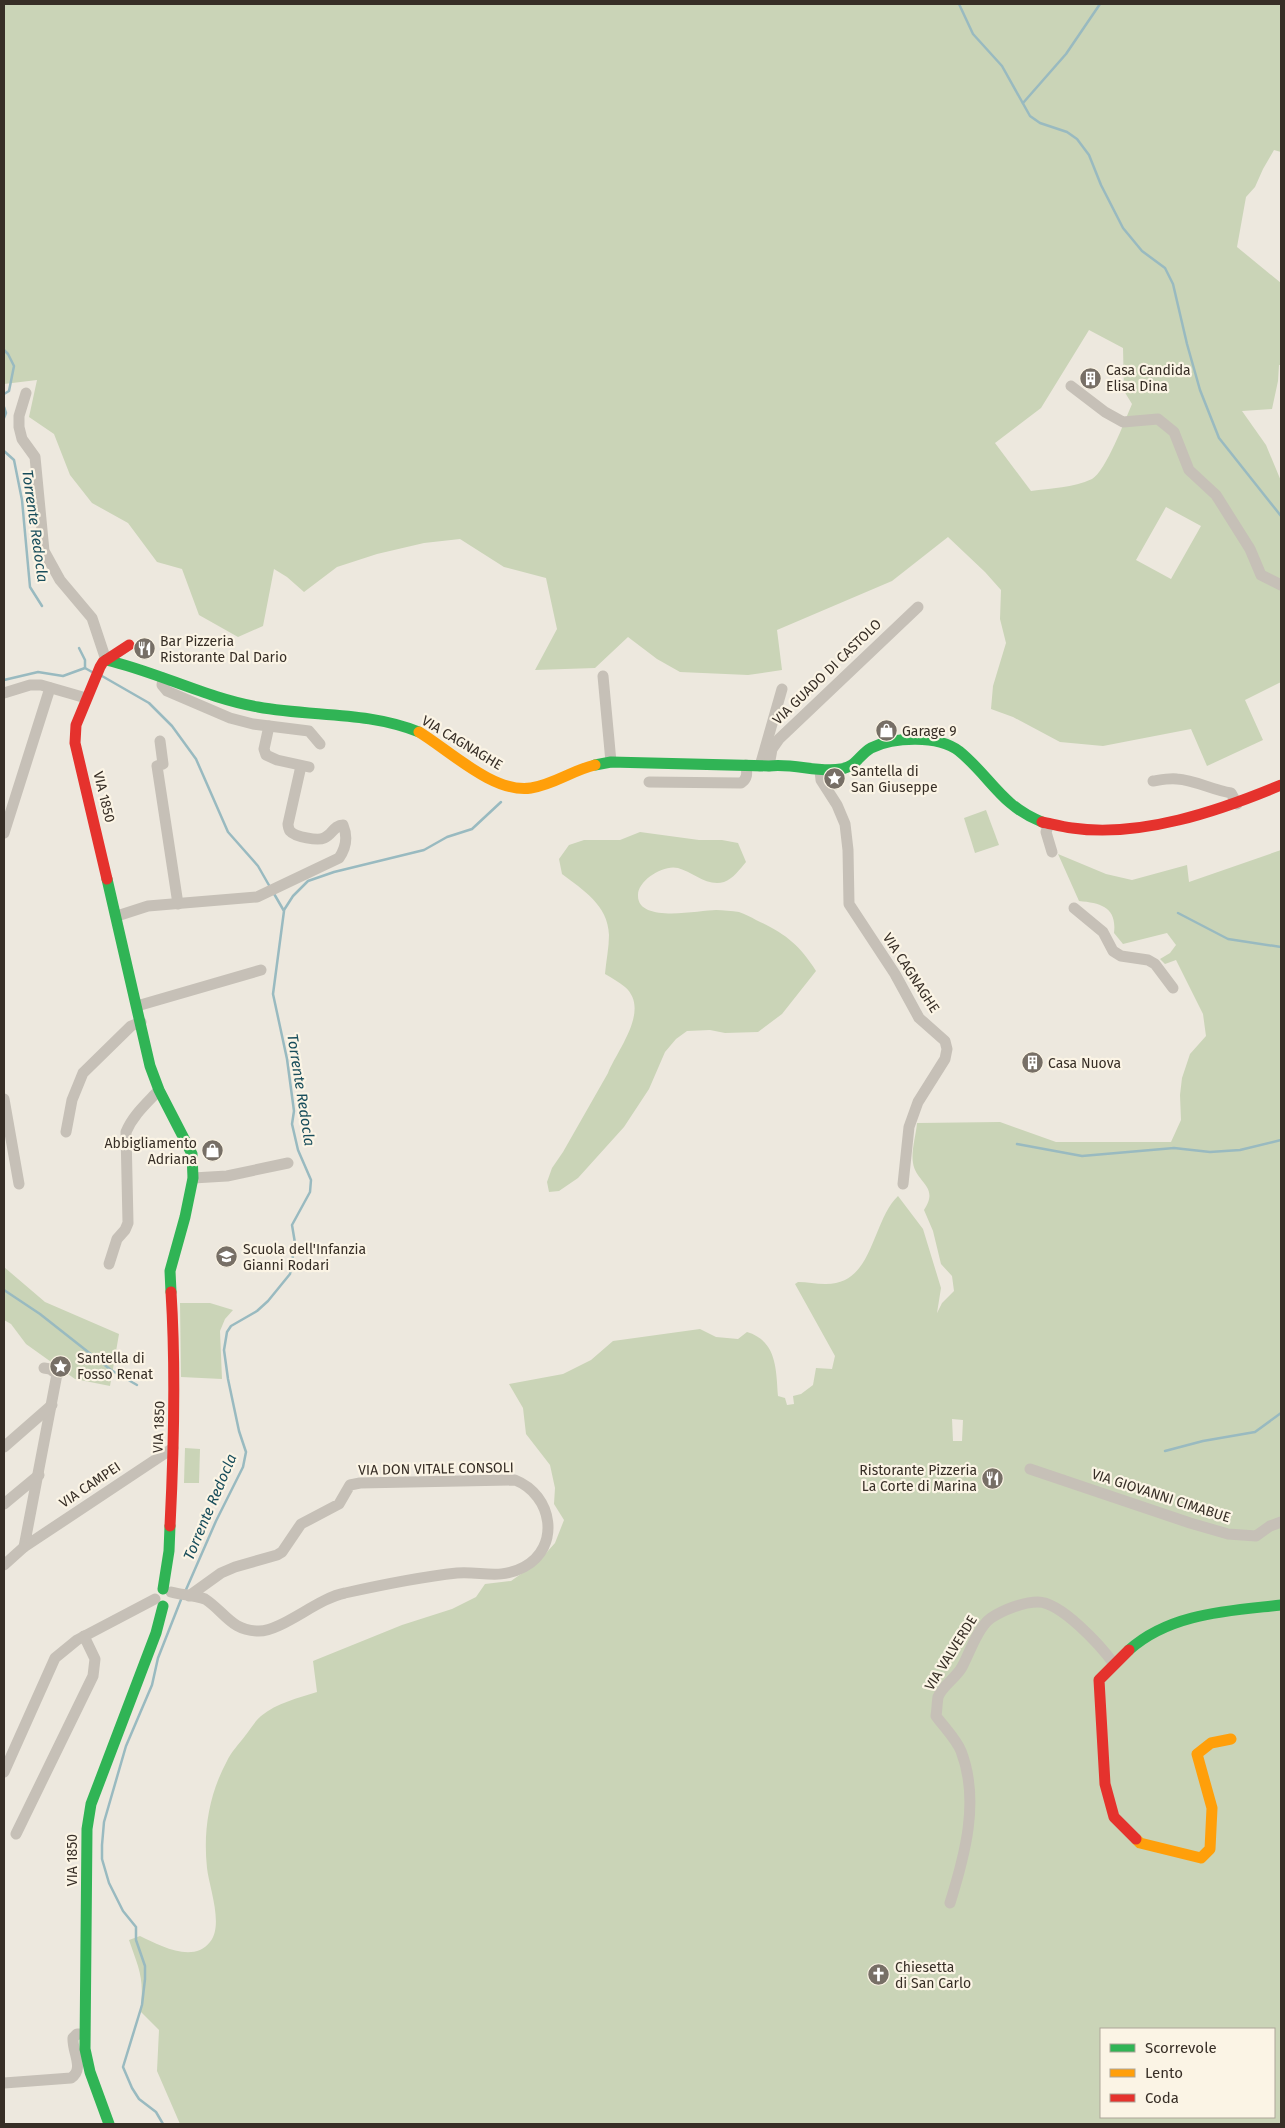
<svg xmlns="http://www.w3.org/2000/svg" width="1285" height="2128" font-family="'Fira Sans',sans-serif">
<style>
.green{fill:#cad4b7;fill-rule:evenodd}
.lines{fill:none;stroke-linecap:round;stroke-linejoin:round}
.stream{stroke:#99bac0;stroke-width:2.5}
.street{stroke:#c6c0b7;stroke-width:11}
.fast{stroke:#30b455;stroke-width:11}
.slow{stroke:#ff9f0a;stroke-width:11}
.jam{stroke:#e5322d;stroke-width:11}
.labels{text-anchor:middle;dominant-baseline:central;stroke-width:4.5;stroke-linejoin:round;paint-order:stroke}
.poi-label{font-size:14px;fill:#372e26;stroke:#fbf4e5;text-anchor:start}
.street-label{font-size:14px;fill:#372e26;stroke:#fbf4e5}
.water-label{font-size:15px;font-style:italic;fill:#184d5b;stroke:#fbf4e5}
</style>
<rect width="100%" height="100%" fill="#ede8de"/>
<g class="green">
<path d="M4 4H1281V152L1274 150 1263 169 1255 187 1246 197 1237 247 1281 283V365H1279L1278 381 1272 409 1242 411 1266 445 1281 481V682L1245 700 1263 740 1207 766 1191 729 1103 746 1060 742 1013 717 991 709 993 686 1006 643 1000 619 1001 590 985 572 948 537 892 581 777 630 782 670 748 675 680 672 657 659 628 637 595 668 535 670 557 629 546 578 504 567 460 539 424 543 377 554 337 567 304 592 287 577 274 569 263 626 238 637 199 615 182 569 157 562 128 523 92 503 70 475 54 434 29 417 37 380 4 384ZM1089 330 1123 348 1124 391 1132 404C1125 420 1106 471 1092 479 1073 488 1051 488 1031 491L995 443 1041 408ZM1166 507 1201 526 1171 579 1136 560Z"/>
<path d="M986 810 999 845 975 853 964 818Z"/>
<path d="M640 832 699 840H722L738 843 746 862C740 869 733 879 724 882 707 887 693 872 678 868 664 864 638 880 638 895 637 924 700 910 716 910 723 910 732 911 739 912 745 914 751 917 756 920 784 933 799 944 816 971L782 1014 758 1032 725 1033 710 1030 687 1031 676 1039 665 1052 649 1089 624 1127 578 1178 559 1191 549 1192 547 1182 552 1168 563 1152 608 1073C617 1050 651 1010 625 987 619 982 612 978 605 974 606 961 609 948 609 935 608 905 583 890 562 874L559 859 569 845 584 840H620Z"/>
<path d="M1281 850V2124H180L157 2071 159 2030 140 2011C145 1979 139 1969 129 1940L140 1936C159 1945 193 1964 210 1942 224 1925 209 1887 207 1868 203 1831 209 1794 227 1761 231 1752 239 1744 245 1736 250 1730 255 1721 261 1716 277 1703 298 1698 317 1692L313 1661 402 1625 452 1609 476 1597 485 1584 511 1581 538 1562 555 1543 564 1520 554 1504 555 1488 550 1465 526 1434 523 1408 509 1384 563 1374 591 1360 613 1341 700 1329 716 1337 738 1339 747 1332C777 1341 776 1369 778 1396L785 1398 787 1405 794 1404 793 1396 801 1394 813 1385 816 1368 832 1369 835 1356 795 1284 798 1282C807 1282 816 1284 825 1284 874 1285 871 1222 898 1196L923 1229 941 1288 937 1313 942 1303 954 1291 952 1276 941 1264 933 1231 924 1210C940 1186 916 1183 913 1163 911 1151 916 1135 917 1123L1000 1122 1056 1142H1171L1181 1120 1180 1095 1182 1078 1190 1054 1206 1036 1203 1014 1176 960 1165 964 1160 959 1170 953 1176 945 1167 933 1123 944 1114 933C1117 908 1102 903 1079 901L1058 854 1106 874 1132 880 1187 865 1189 882ZM952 1419 963 1420 962 1441H953ZM1101 2029H1274V2117H1101Z"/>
<path d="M4 1267 45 1302 119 1334 110 1386 75 1379 26 1344 11 1324 4 1320Z"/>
<path d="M180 1303H210L233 1310 225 1319 220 1331 222 1379 181 1377Z"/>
<path d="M185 1448 200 1449 199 1483H184Z"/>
</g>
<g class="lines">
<g class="stream">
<path d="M959 4 973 34 1002 66 1030 116 1040 123 1067 132 1077 139 1089 155 1101 185 1123 228 1142 251 1165 268 1173 284 1187 344 1200 390 1219 438 1281 516"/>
<path d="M1023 103 1066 54 1100 4"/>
<path d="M4 350 8 354 14 366 9 391 4 394"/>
<path d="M4 407 6 413 4 418"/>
<path d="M4 451 14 460 22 500 30 587 42 606"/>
<path d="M79 648 85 660V668L92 672"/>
<path d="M102 676 149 703 172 726 196 759 228 832 258 866 270 887"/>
<path d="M4 680 38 672 63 676 85 668"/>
<path d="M284 910 293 896 308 881 334 872 424 850 447 837 472 829 501 802"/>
<path d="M1178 913 1228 939 1281 947"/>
<path d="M1017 1144 1082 1156 1174 1148 1210 1152 1240 1150 1281 1140"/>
<path d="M4 1290 40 1314 111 1370 137 1385"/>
<path d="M1165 1451 1203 1441 1255 1432 1281 1413"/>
<path d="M185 1592 216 1521 243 1467 246 1452 239 1431 228 1379 224 1350 227 1332 231 1326 257 1311 268 1301 290 1274 295 1243 292 1225 310 1192 311 1180 298 1150 292 1124 294 1111 287 1059 273 994 284 911 273 892"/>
<path d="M163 2124 156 2112 139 2099 132 2088 123 2067 142 2005 145 1979V1966L136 1940V1927L123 1911 109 1883 102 1859V1845L104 1822 126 1746 152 1685 158 1658 182 1597"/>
</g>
<g class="street">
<path d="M1071 386 1105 412 1123 422 1158 419 1174 432 1189 470 1216 495 1250 549 1261 575 1281 585"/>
<path d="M26 393 19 416V427L22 439 35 457 44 551 60 580 92 618 106 660"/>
<path d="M603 676 611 762"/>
<path d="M163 678 162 685 167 691 230 718 253 724 309 731 320 744"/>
<path d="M4 693 30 685H41L86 698"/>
<path d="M269 726 264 749 266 755 277 760 309 767"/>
<path d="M160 741 163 764 157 766 178 904"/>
<path d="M760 766 782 689"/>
<path d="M769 766 772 749 779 739 918 607"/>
<path d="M820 771 821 780 837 805 845 824 848 850 849 904 895 974 919 1018 945 1041 947 1049 945 1059 918 1102 909 1127 903 1184"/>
<path d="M1153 781C1160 780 1169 778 1177 779 1195 780 1212 790 1231 793L1237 804"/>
<path d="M649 782 741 783C748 778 747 773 746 765"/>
<path d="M1049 824 1046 832 1052 852"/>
<path d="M4 833 50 688"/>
<path d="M1074 908 1103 932 1113 951 1121 956 1148 960 1155 964 1173 988"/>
<path d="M117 916 148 906 257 897 339 858C346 848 348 837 343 825 334 825 332 835 324 838 318 841 295 837 290 831 289 830 288 826 288 824L301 766"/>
<path d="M137 1006 261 970"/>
<path d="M4 1099 19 1184"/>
<path d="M66 1132 72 1100 83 1073 131 1026 141 1022"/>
<path d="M193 1178 227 1176 288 1163"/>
<path d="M109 1264 117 1239 125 1230 128 1223 126 1132C133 1115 147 1103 159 1090"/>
<path d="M44 1368 50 1369 57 1374 24 1547 173 1448"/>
<path d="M4 1447 52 1405"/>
<path d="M1030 1469 1190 1523 1228 1534 1256 1536 1270 1526 1281 1522"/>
<path d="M4 1504 39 1475"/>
<path d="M4 1565 24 1547"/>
<path d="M171 1592C182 1595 194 1595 205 1599 225 1612 231 1631 259 1631 282 1631 318 1598 345 1593 381 1585 420 1577 457 1573 481 1571 500 1580 524 1567 561 1547 553 1495 515 1480L360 1483 350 1485 339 1504 301 1524 282 1552 277 1555 235 1567 221 1573 189 1596"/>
<path d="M4 1772 55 1658 77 1640 155 1599"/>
<path d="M16 1834 93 1676 95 1659 84 1636"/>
<path d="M950 1903C965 1855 980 1800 961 1751 956 1739 944 1727 936 1716 937 1710 937 1703 938 1697 942 1686 956 1678 962 1667 969 1654 978 1627 991 1618 1003 1610 1023 1602 1038 1602 1061 1602 1101 1646 1114 1664"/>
<path d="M4 2083 71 2078C85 2069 72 2052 73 2038L77 2034H84"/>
</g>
<g class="fast">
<path d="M106 660C158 672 206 698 258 707 313 717 367 711 419 732"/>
<path d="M595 765 611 762 769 766C794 763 818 773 841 769 856 767 859 755 871 748 894 737 938 735 959 751 990 776 1001 806 1042 822"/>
<path d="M107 879 150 1066 159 1090 192 1154 193 1178 185 1217 170 1271 171 1292"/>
<path d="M163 1589 169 1551 170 1526"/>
<path d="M1129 1650C1170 1613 1228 1611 1281 1605"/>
<path d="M109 2124 90 2072 85 2049 87 1829 91 1804 156 1633 163 1606"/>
</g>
<g class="slow">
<path d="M419 732C449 750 494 794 531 788 553 785 573 770 595 765"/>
<path d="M1136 1839 1140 1843 1201 1858 1210 1849 1212 1808 1197 1754 1211 1743 1231 1739"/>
</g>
<g class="jam">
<path d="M1042 822C1052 824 1062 827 1072 828 1140 838 1219 811 1281 785"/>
<path d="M107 879 75 743 76 725 100 667 103 662 129 645"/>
<path d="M170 1526C174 1447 176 1370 171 1292"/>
<path d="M1129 1650 1099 1680 1105 1784 1114 1817 1136 1839"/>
</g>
</g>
<defs>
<symbol id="building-disc" viewBox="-11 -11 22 22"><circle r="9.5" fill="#776f66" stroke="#fbf4e5"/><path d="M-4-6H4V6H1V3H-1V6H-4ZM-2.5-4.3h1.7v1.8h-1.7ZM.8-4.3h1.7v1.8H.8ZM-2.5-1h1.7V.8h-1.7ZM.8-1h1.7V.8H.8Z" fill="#fff"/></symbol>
<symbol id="restaurant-disc" viewBox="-11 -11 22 22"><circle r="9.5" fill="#776f66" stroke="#fbf4e5"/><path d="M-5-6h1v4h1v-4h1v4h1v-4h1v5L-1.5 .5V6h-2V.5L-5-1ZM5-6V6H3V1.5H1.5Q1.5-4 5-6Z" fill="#fff"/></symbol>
<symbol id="shop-disc" viewBox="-11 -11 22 22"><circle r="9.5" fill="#776f66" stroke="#fbf4e5"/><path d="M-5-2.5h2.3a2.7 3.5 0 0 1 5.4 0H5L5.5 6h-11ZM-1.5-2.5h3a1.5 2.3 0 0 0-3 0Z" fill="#fff"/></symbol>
<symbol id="sight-disc" viewBox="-11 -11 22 22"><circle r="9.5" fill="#776f66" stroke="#fbf4e5"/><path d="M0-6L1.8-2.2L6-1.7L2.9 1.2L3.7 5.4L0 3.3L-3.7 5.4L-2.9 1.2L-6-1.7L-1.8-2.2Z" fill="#fff"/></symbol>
<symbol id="school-disc" viewBox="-11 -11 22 22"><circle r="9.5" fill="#776f66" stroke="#fbf4e5"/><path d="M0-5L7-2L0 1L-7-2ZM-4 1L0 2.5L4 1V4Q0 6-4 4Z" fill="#fff"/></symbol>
<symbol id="church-disc" viewBox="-11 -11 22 22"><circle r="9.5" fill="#776f66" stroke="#fbf4e5"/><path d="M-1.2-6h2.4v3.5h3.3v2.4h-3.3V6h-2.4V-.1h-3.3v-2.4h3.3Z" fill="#fff"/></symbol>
</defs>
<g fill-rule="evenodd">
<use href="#building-disc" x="1078" y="366" width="25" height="25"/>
<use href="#restaurant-disc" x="132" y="636" width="25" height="25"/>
<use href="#shop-disc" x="874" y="718" width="25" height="25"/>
<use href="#sight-disc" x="822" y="766" width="25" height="25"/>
<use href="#building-disc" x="1020" y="1050" width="25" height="25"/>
<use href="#shop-disc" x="200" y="1138" width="25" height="25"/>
<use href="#school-disc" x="214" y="1244" width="25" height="25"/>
<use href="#sight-disc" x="48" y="1354" width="25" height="25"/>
<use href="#restaurant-disc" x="980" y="1466" width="25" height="25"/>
<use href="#church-disc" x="866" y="1962" width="25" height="25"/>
</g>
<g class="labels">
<g class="poi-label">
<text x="1106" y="370">Casa Candida<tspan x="1106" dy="16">Elisa Dina</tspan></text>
<text x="160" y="641">Bar Pizzeria<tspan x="160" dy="16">Ristorante Dal Dario</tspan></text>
<text x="902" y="731">Garage 9</text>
<text x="851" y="771">Santella di<tspan x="851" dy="16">San Giuseppe</tspan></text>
<text x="1048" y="1063">Casa Nuova</text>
<text x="197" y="1143" text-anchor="end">Abbigliamento<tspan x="197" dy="16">Adriana</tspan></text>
<text x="243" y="1249">Scuola dell'Infanzia<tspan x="243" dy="16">Gianni Rodari</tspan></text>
<text x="77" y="1358">Santella di<tspan x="77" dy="16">Fosso Renat</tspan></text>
<text x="977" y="1470" text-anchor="end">Ristorante Pizzeria<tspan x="977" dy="16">La Corte di Marina</tspan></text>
<text x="895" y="1967">Chiesetta<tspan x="895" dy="16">di San Carlo</tspan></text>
</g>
<g class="street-label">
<text transform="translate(827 672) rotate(-44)">VIA GUADO DI CASTOLO</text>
<text transform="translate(462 743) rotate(31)">VIA CAGNAGHE</text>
<text transform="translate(104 797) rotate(76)">VIA 1850</text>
<text transform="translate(911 973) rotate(57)">VIA CAGNAGHE</text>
<text transform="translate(159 1427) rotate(-88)">VIA 1850</text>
<text transform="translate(436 1469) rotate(-1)">VIA DON VITALE CONSOLI</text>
<text transform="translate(90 1485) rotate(-34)">VIA CAMPEI</text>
<text transform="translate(1161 1496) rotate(18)">VIA GIOVANNI CIMABUE</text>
<text transform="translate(951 1653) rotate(-58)">VIA VALVERDE</text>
<text transform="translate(72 1860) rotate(-90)">VIA 1850</text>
</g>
<g class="water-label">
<text transform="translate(35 526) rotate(82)">Torrente Redocla</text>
<text transform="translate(301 1090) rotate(81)">Torrente Redocla</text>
<text transform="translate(210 1507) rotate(-67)">Torrente Redocla</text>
</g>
</g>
<rect width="1285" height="2128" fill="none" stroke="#372e26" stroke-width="10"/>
<rect x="1100" y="2028" width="175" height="90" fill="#fbf4e5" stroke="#ada599"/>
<rect x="1110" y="2044" width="25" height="8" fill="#30b455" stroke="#ada599"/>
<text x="1145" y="2053" font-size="15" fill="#372e26">Scorrevole</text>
<rect x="1110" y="2069" width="25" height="8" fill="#ff9f0a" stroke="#ada599"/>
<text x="1145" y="2078" font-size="15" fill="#372e26">Lento</text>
<rect x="1110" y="2094" width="25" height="8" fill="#e5322d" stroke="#ada599"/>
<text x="1145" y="2103" font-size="15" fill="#372e26">Coda</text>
</svg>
